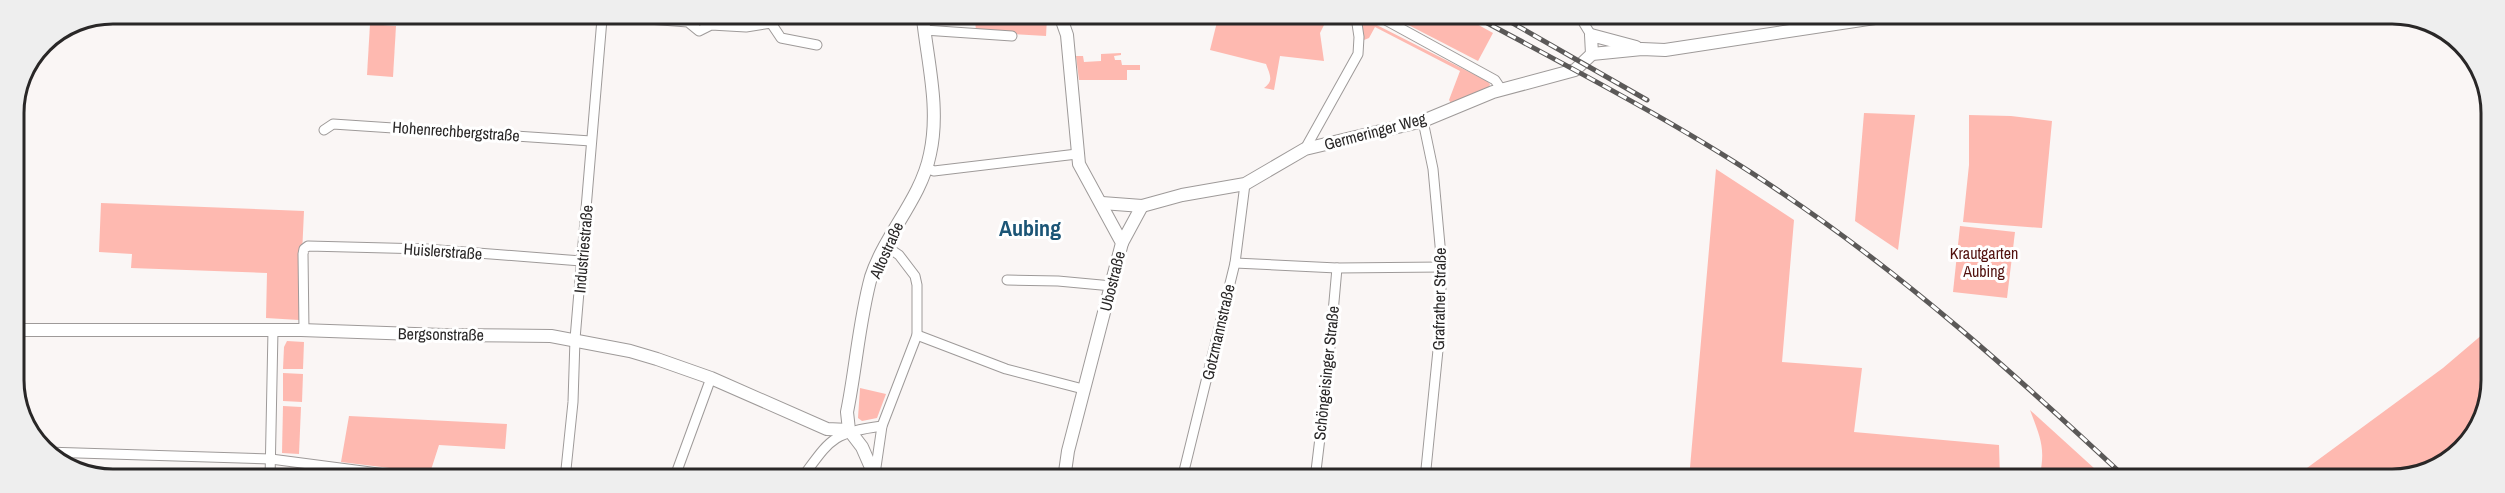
<svg xmlns="http://www.w3.org/2000/svg" width="2505" height="493" font-family="'Archivo Narrow',sans-serif">
<style>
.green{fill:#feb9b0}
.lines{fill:none;stroke-linecap:round;stroke-linejoin:round}
.street-casing{stroke:#9e9a99;stroke-width:11}
.secondary-casing{stroke:#9e9a99;stroke-width:14}
.street{stroke:#fff;stroke-width:9}
.secondary{stroke:#fff;stroke-width:12}
.rail-casing{stroke:#5b5958;stroke-width:5}
.rail{stroke:#fff;stroke-width:3;stroke-dasharray:9;stroke-linecap:butt}
.labels{text-anchor:middle;dominant-baseline:central;stroke-width:6;stroke-linejoin:round;paint-order:stroke}
.street-label{font-size:16px;fill:#292727;stroke:#fff}
.park-label{font-size:16px;fill:#52110e;stroke:#fff}
.district-label{font-size:22px;font-weight:bold;fill:#1b5576;stroke:#fff}
.rim{fill:none;stroke:#292727;stroke-width:3}
</style>
<rect width="100%" height="100%" fill="#faf6f5"/>
<g class="green">
<path d="M1328 17 1320 33 1324 61 1280 56 1274 90 1264 88C1274 81 1270 75 1266 64L1210 50 1217 22 1213 18Z"/>
<path d="M1393 17H1464L1493 33 1478 61Z"/>
<path d="M975 18H1047L1046 36 976 32Z"/>
<path d="M1363 18 1487 81 1490 84 1489 88 1451 103 1449 100 1460 71 1375 27 1369 38 1364 40 1361 19Z"/>
<path d="M370 24 396 26 393 77 367 75Z"/>
<path d="M1121 53V55L1114 56 1115 60H1121L1122 65H1140V70H1127V80H1079L1076 56H1083L1084 62 1101 61V54Z"/>
<path d="M1864 113 1915 115 1898 250 1855 221Z"/>
<path d="M1969 115 2011 116 2052 121 2042 228 1963 222 1969 165Z"/>
<path d="M1716 169 1794 220 1782 362 1862 368 1854 432 1999 445 2000 479H1689Z"/>
<path d="M101 203 304 211 299 320 266 318 267 273 131 268 132 254 99 252Z"/>
<path d="M1960 226 2015 232 2007 298 1953 292Z"/>
<path d="M2490 328 2491 393 2458 455 2398 479H2292L2443 368Z"/>
<path d="M287 341 304 342 303 369H283L284 347Z"/>
<path d="M283 373 303 374 302 402 283 401Z"/>
<path d="M860 388 886 394 877 418 862 421 858 418Z"/>
<path d="M283 406 301 407 299 454 282 453Z"/>
<path d="M2030 410 2106 479H2039C2046 449 2041 439 2030 410Z"/>
<path d="M349 416 507 424 505 449 439 445 430 473 341 462Z"/>
</g>
<g class="lines">
<defs>
<g id="street">
<path d="M1380 17 1495 80 1501 89"/>
<path d="M1580 17 1591 35"/>
<path d="M648 19 688 22 699 31 711 25 746 27 771 23 781 38 817 45"/>
<path d="M924 30 1012 36"/>
<path d="M1423 121 1433 169 1442 267 1438 350 1425 479"/>
<path d="M324 130 333 124 591 141"/>
<path d="M1305 149 1358 54 1359 37 1356 17"/>
<path d="M926 168 934 171 1077 154"/>
<path d="M1235 263 1337 268 1442 267"/>
<path d="M1007 280 1058 281 1112 286"/>
<path d="M304 330 303 254 304 249 308 246 426 249 581 261"/>
<path d="M917 335 1006 369 1083 389"/>
<path d="M46 452 271 459 424 479"/>
<path d="M875 474 882 426 917 335V285L915 276 899 255 884 245"/>
<path d="M270 479 273 330"/>
<path d="M565 479 573 402 575 339 602 19"/>
<path d="M674 479 711 378"/>
<path d="M801 479C831 439 831 433 882 426"/>
<path d="M1182 479 1235 263 1245 184"/>
<path d="M1315 479 1327 380 1337 268"/>
</g>
<g id="secondary">
<path d="M1061 18 1067 35 1079 164 1122 243 1068 451 1064 479"/>
<path d="M1592 54 1591 35 1636 47"/>
<path d="M1102 203 1142 206 1182 195 1245 184 1305 149 1423 121 1493 92 1575 70 1592 54 1642 49 1665 50 1888 16"/>
<path d="M1122 243 1142 206"/>
<path d="M16 330H301L443 335 551 336 630 351 657 359 711 378 827 429 849 430"/>
<path d="M876 479 862 447 849 430 847 412C856 368 859 321 871 277 885 234 921 199 930 154 940 109 928 64 923 19"/>
</g>
</defs>
<use href="#street" class="street-casing"/>
<use href="#secondary" class="secondary-casing"/>
<use href="#street" class="street"/>
<use href="#secondary" class="secondary"/>
<defs>
<g id="rail">
<path d="M1476 17C1580 73 1685 127 1782 193 1907 277 2018 377 2127 479"/>
<path d="M1502 17 1647 100"/>
</g>
</defs>
<use href="#rail" class="rail-casing"/>
<use href="#rail" class="rail"/>
</g>
<g class="labels">
<g class="street-label">
<text transform="translate(456 131) rotate(4)">Hohenrechbergstraße</text>
<text transform="translate(1375 131) rotate(-15)">Germeringer Weg</text>
<text transform="translate(583 249) rotate(-85)">Industriestraße</text>
<text transform="translate(886 250) rotate(-66)">Altostraße</text>
<text transform="translate(443 251) rotate(4)">Huislerstraße</text>
<text transform="translate(1112 281) rotate(-76)">Ubostraße</text>
<text transform="translate(1439 299) rotate(-89)">Grafrather Straße</text>
<text transform="translate(1218 332) rotate(-77)">Gotzmannstraße</text>
<text transform="translate(441 334) rotate(1)">Bergsonstraße</text>
<text transform="translate(1326 373) rotate(-84)">Schöngeisinger Straße</text>
</g>
<g class="park-label">
<text x="1984" y="253">Krautgarten<tspan x="1984" dy="18">Aubing</tspan></text>
</g>
<g class="district-label">
<text x="1030" y="228">Aubing</text>
</g>
</g>
<path d="M0 0H2505V493H0ZM113 24H2392A89 89 0 0 1 2481 113V380A89 89 0 0 1 2392 469H113A89 89 0 0 1 24 380V113A89 89 0 0 1 113 24Z" fill="#eee" fill-rule="evenodd"/>
<path class="rim" d="M113 24H2392A89 89 0 0 1 2481 113V380A89 89 0 0 1 2392 469H113A89 89 0 0 1 24 380V113A89 89 0 0 1 113 24Z"/>
</svg>
